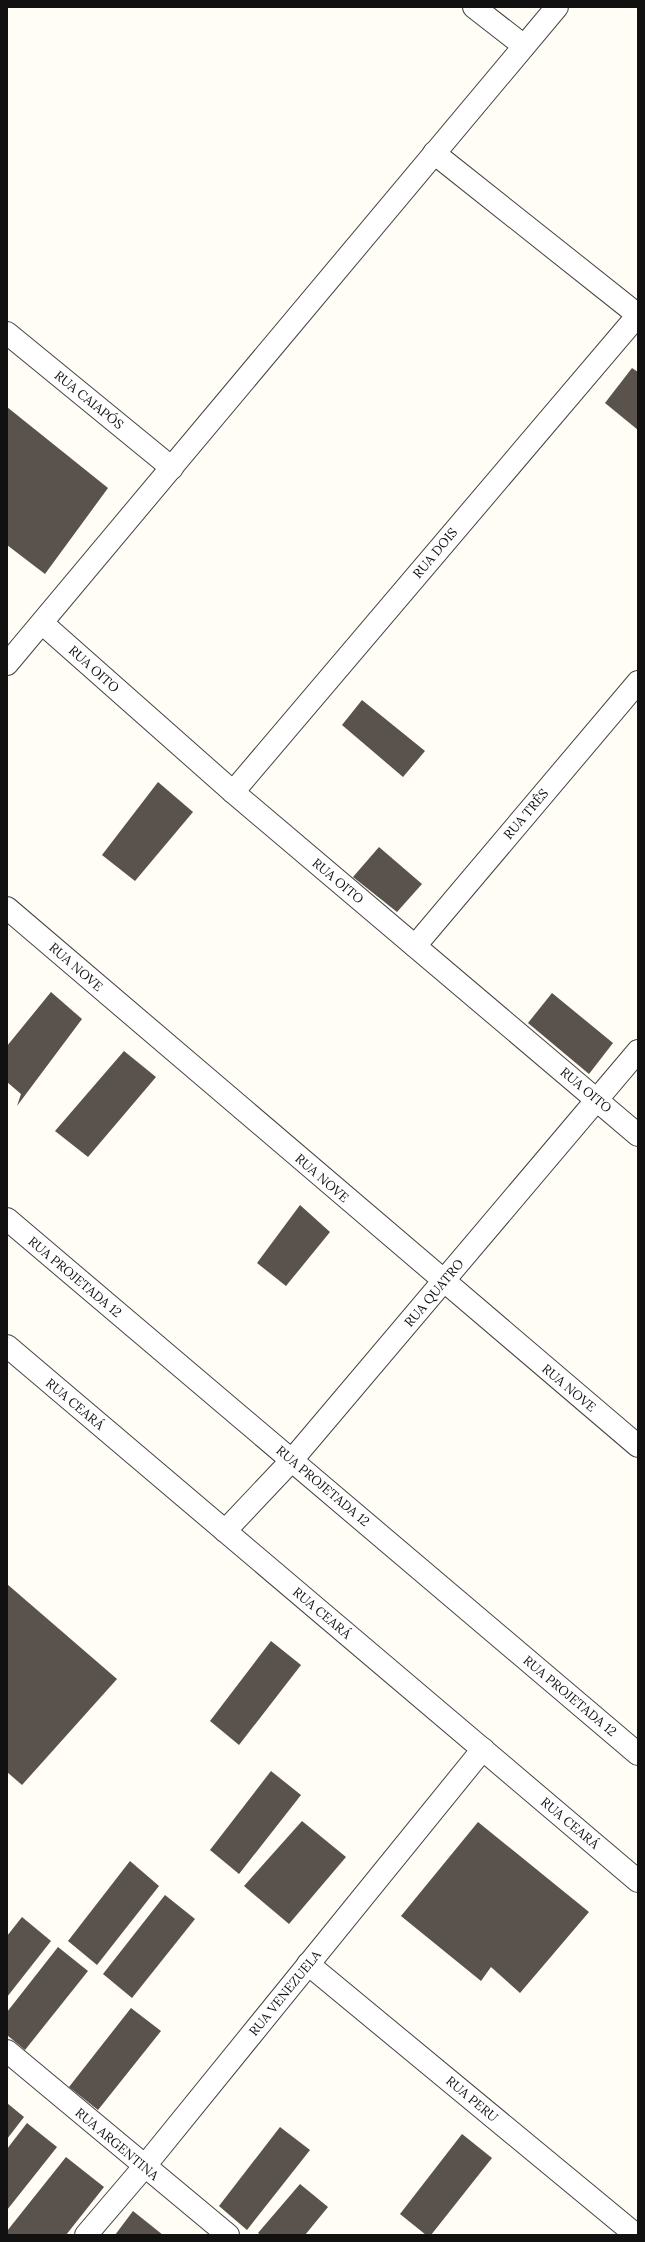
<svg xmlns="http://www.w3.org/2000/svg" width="645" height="2242" font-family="Lora,serif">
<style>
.building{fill:#5a524d}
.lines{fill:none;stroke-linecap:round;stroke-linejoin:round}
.minor-casing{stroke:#444;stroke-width:24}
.minor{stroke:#fff;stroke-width:22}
.labels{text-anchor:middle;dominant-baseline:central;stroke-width:4;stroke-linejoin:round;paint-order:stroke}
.street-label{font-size:13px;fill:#111;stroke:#fff}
</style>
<rect width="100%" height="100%" fill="#fffdf5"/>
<g class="building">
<path d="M632 368 638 372V430L605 403Z"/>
<path d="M7 407 108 488 45 574 7 545Z"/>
<path d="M362 700 425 751 403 777 342 725Z"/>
<path d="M158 782 193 812 135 881 102 855Z"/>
<path d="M379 847 422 884 397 912 353 877Z"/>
<path d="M51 992 82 1019 17 1106 21 1094 7 1082V1046Z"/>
<path d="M552 993 613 1043 589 1074 528 1023Z"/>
<path d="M124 1051 156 1077 88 1157 55 1131Z"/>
<path d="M300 1205 330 1232 286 1286 257 1263Z"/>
<path d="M7 1584 117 1679 22 1785 7 1772Z"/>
<path d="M271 1641 301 1665 239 1745 210 1721Z"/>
<path d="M271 1771 301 1795 239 1874 210 1850Z"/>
<path d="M302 1821 346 1857 289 1924 244 1886Z"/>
<path d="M478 1822 589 1912 520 1993 491 1967 481 1981 401 1916Z"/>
<path d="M130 1861 159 1886 97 1965 68 1941Z"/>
<path d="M165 1895 195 1919 132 1998 103 1974Z"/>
<path d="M22 1917 51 1941 7 1997V1936Z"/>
<path d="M58 1947 88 1971 25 2050 7 2035V2012Z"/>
<path d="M131 2008 161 2031 98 2110 69 2087Z"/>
<path d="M7 2103 24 2117 7 2139Z"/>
<path d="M27 2123 57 2147 7 2210V2149Z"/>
<path d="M280 2127 310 2150 247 2230 219 2206Z"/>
<path d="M462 2134 492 2158 431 2235H426L400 2214Z"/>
<path d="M66 2157 104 2187 66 2235H7V2231Z"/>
<path d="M300 2184 328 2207 305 2235H261L258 2233Z"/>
<path d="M133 2211 163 2235H115Z"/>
</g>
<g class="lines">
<defs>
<g id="minor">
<path d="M474 7 524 46"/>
<path d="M434 153 638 315"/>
<path d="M7 333 172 468"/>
<path d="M42 623 233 792 638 1135"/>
<path d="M7 664 557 7"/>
<path d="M233 792 638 315"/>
<path d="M7 908 638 1446"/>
<path d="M415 946 638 682"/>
<path d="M7 1219 638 1754"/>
<path d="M7 1346 638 1881"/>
<path d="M225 1531 292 1460 638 1051"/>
<path d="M308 1964 636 2235"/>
<path d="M7 2051 228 2235"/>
<path d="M86 2235 144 2167 483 1749"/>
</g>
</defs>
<use href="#minor" class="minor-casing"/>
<use href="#minor" class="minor"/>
</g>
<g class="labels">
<g class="street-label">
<text transform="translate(89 400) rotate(39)">RUA CAIAPÓS</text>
<text transform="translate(435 553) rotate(-50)">RUA DOIS</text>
<text transform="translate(94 669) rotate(42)">RUA OITO</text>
<text transform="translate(526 814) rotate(-50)">RUA TRÊS</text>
<text transform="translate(338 881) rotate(40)">RUA OITO</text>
<text transform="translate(76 967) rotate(41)">RUA NOVE</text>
<text transform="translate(586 1090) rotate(40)">RUA OITO</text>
<text transform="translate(322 1178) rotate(41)">RUA NOVE</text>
<text transform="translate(75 1277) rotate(40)">RUA PROJETADA 12</text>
<text transform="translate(434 1293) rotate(-50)">RUA QUATRO</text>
<text transform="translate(569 1388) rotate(40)">RUA NOVE</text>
<text transform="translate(75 1404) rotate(40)">RUA CEARÁ</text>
<text transform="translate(323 1486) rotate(40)">RUA PROJETADA 12</text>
<text transform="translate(322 1613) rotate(40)">RUA CEARÁ</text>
<text transform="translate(570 1696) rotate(40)">RUA PROJETADA 12</text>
<text transform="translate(570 1823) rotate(40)">RUA CEARÁ</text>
<text transform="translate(285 1993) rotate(-51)">RUA VENEZUELA</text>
<text transform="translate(472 2099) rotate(40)">RUA PERU</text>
<text transform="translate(117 2144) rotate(40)">RUA ARGENTINA</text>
</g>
</g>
<rect width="645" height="2242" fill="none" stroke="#111111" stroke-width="16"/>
</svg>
